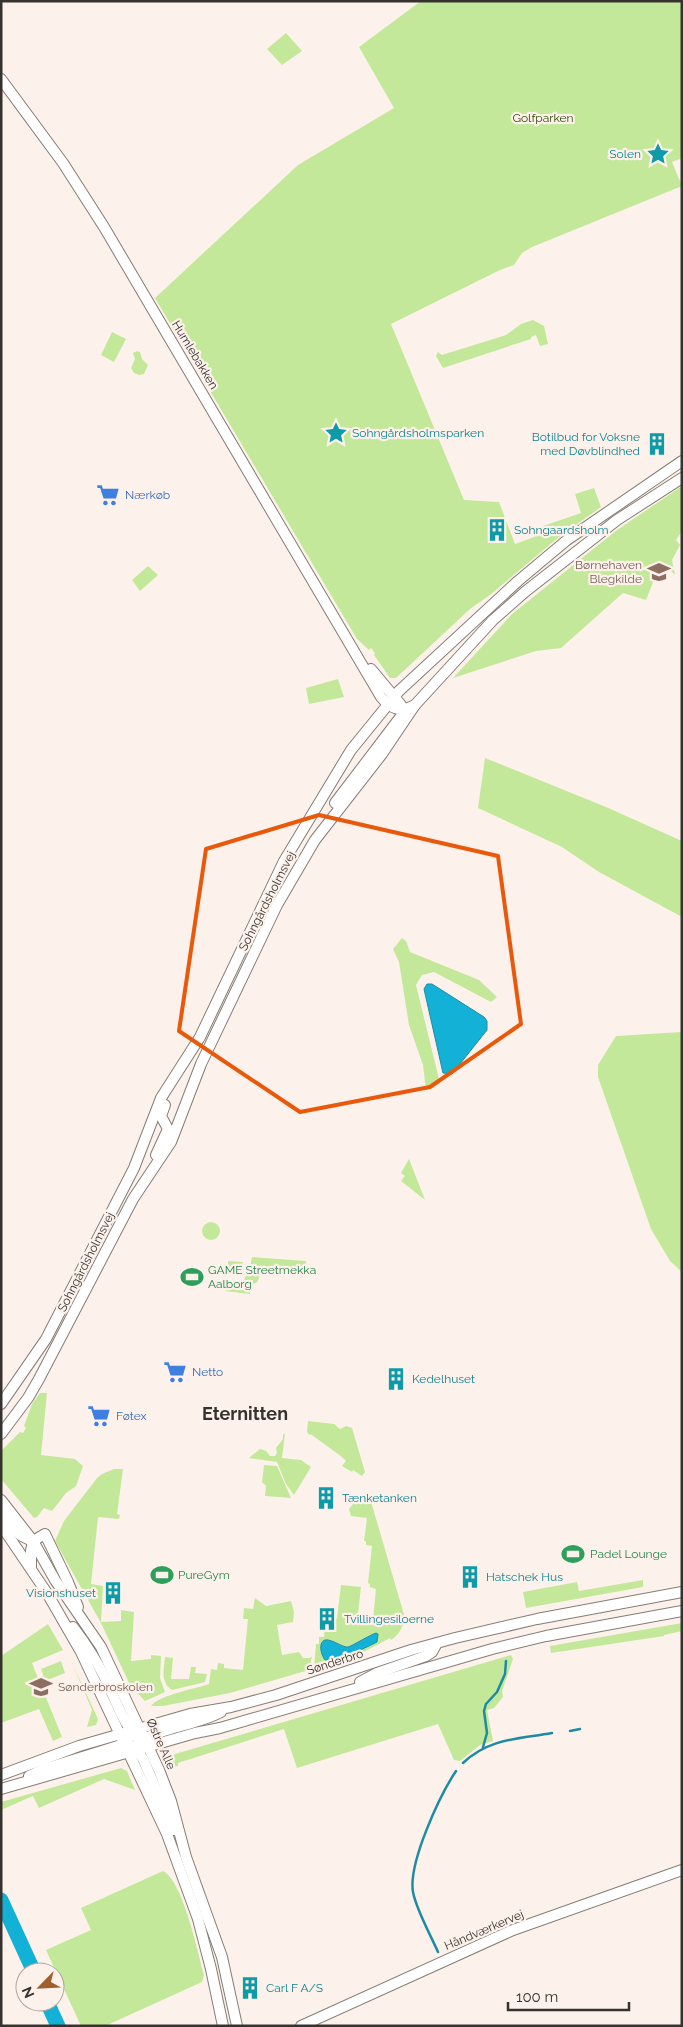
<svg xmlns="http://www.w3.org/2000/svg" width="683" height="2027" font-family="Raleway,sans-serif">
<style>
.green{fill:#c4e89a;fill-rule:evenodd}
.water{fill:#14b1d7;stroke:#1e8ba5}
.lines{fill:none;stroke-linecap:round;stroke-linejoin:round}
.stream{stroke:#1e8ba5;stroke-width:2.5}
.river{stroke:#14b1d7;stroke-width:15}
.minor-casing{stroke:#857c75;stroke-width:12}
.minor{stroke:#fff;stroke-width:10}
.marked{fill:none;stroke:#e8590c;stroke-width:4;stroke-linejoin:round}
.labels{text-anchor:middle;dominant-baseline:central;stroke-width:4.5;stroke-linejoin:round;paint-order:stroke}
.park-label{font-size:12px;fill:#314a06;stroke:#fdf2eb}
.culture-label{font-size:12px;fill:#0d838f;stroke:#fdf2eb;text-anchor:start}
.street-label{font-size:12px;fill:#36322f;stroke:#fdf2eb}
.shop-label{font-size:12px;fill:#366cbe;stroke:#fdf2eb;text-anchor:start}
.education-label{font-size:12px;fill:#785e54;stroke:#fdf2eb;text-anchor:end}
.leisure-label{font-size:12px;fill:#27864d;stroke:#fdf2eb;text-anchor:start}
.district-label{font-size:18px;font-weight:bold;fill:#36322f;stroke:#fdf2eb}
</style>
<rect width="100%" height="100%" fill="#fdf2eb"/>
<g class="green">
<path d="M421 1H682V158L672 162 682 186 532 247 522 253 514 265 500 270 391 324 464 500 499 502 515 544 545 533 543 526 581 513 575 494 594 488 601 507 559 537 490 595 470 609 396 678H390L374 655 375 653 371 648 369 650 357 639 155 298 298 165 394 108 359 47Z"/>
<path d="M286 33 302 51 282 65 267 49Z"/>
<path d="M533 320 544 326 548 344 540 346 536 335 531 337V339L443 368 436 356 438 352 442 355 506 335 521 324Z"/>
<path d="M112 332 126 339 114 362 101 355Z"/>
<path d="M137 351 140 352 142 359 148 365 144 374 139 375 134 373 131 368 135 359 133 353Z"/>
<path d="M682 486V531L676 540 680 545 672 560 675 575 668 568 660 565 646 600 623 593 561 648 536 651 453 678 512 614 617 530Z"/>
<path d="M148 566 158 575 140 591 132 580Z"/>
<path d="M338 679 344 697 309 704 306 688Z"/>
<path d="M485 758 606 807 682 841V917L599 872 562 847 478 808Z"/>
<path d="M402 938 406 941 410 952 479 980 497 997 491 1002 434 972 422 975 416 985 440 1083 426 1090 423 1065 409 1025 399 962 393 949Z"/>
<path d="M682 1032V1272L670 1261 651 1229 598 1077V1065L616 1036Z"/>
<path d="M409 1159 425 1200 401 1181 405 1176 401 1173Z"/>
<circle cx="211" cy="1231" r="9"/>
<path d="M252 1257 306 1261 305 1272 261 1269 258 1281 250 1287V1294L225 1291 231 1285H237L243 1282 250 1268Z"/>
<path d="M228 1261 243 1262 240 1270 234 1272 228 1267Z"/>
<path d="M40 1393H47L41 1455 75 1459 83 1466 76 1486 66 1493 52 1511 44 1508 37 1517 34 1518 1 1479V1451L20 1432 23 1433 26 1428 24 1426 32 1404Z"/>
<path d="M308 1421 334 1424 340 1429 346 1426 352 1428 365 1472 362 1476 353 1470 352 1472 342 1466 346 1461 342 1457 312 1435 308 1434 307 1431Z"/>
<path d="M283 1434H285L282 1458 301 1460 311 1467 294 1495 286 1484 277 1462 249 1458 260 1449 266 1451 270 1456H275L277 1453 276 1448 283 1439Z"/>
<path d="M264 1465 277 1466 291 1498 265 1496 266 1486 262 1482Z"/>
<path d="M114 1469H123L117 1514 120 1515 119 1519 98 1517 91 1584 103 1586 101 1622 121 1621V1610L134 1612 131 1661 151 1659V1655L161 1656 160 1678 165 1692 145 1701 130 1685 101 1623 55 1541 64 1521 97 1478 102 1474Z"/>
<path d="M361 1494 367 1495 370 1498 405 1618C403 1627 399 1635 391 1640L390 1638 360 1654 314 1669 316 1644H319V1637H324L325 1624H330L333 1620 337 1618 341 1585 361 1587 358 1614H361L360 1620 373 1619 376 1589 370 1587V1584L368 1583 372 1546 366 1545V1541H364L367 1518 351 1516 349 1509ZM376 1633 341 1656 332 1659 331 1640C334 1642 338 1646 342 1647 348 1649 369 1636 376 1633Z"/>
<path d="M643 1580V1587L526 1608 523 1592 577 1582 579 1591Z"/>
<path d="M255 1598 266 1606 291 1601 294 1612 293 1622 277 1625 282 1655 299 1652 303 1658H310L312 1656 309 1670 230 1693 163 1706H151C159 1695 195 1689 209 1684L211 1669 217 1670 218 1663 224 1664V1668L243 1670 248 1619H243L244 1608 253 1609Z"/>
<path d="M682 1623V1631L664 1635V1636L551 1653 550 1646Z"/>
<path d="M48 1624 63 1650 32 1663 62 1737 53 1741 39 1709 1 1723V1656Z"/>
<path d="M511 1655 513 1659 502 1691 503 1697 494 1708 487 1710 493 1741 480 1745 460 1761 454 1760 438 1724 297 1768 284 1729 178 1763V1766L173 1767 171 1759 175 1754Z"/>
<path d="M165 1657 173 1658 171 1679H189L191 1667H196L195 1673 207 1674 205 1682 172 1690C160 1682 164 1669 165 1657Z"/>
<path d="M61 1661 65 1673 45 1681 41 1669Z"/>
<path d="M72 1663 98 1719 96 1725 87 1727 92 1710Z"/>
<path d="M121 1768 127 1771 135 1790 104 1779 39 1808 33 1796 1 1810V1802Z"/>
<path d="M163 1871C183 1881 198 1953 204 1975L202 1982 105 2026H81L46 1950 91 1930 81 1908Z"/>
</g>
<g class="water">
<path d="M427 984H432L484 1017 487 1021V1030L452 1074 443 1073 424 989Z"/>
<path d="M376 1633 378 1634 377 1642C361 1650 343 1659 325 1660 322 1656 320 1649 321 1645 324 1632 341 1648 348 1647 352 1646 370 1635 376 1633Z"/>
</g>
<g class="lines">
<g class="stream">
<path d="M570 1731 580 1729"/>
<path d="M483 1747 487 1733 484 1711 486 1704 497 1692 505 1674 506 1661"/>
<path d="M463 1763C489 1738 519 1739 552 1733"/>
<path d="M438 1952C431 1936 416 1909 413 1892 408 1863 440 1795 456 1771"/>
</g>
<g class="river">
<path d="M1 1900 34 1972"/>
<path d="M47 2002 58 2026"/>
</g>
<defs>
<g id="minor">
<path d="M1 79 63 163 104 227 381 697C391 709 400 713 415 705"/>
<path d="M335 803 402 715 401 705 371 669"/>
<path d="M156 1155 168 1129 161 1116 165 1105"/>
<path d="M1 1404 46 1339 134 1168 161 1098 200 1037 284 861 351 750 399 691 518 581 567 540 682 461"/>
<path d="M1 1434 28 1398 39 1379 133 1199 171 1142 201 1064 277 905 315 840 382 754 415 705 493 620 526 591 617 520 682 478"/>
<path d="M1 1500 33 1541 55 1580 101 1647 159 1770 171 1801 186 1857 222 1957 237 2026"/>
<path d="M1 1514 20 1535 32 1541"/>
<path d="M1 1525 47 1593 81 1652 167 1834 198 1919 211 1969 223 2026"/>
<path d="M31 1567V1551L33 1541 45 1534 68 1582 78 1607"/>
<path d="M73 1627C86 1644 97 1661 106 1680 115 1699 122 1720 135 1736"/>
<path d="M360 1682 377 1673 426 1656 432 1652 437 1643"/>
<path d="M139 1742C160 1728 196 1725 221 1712"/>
<path d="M134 1746 143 1759 174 1830"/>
<path d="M1 1775 79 1746 190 1714 231 1707 276 1695 411 1650 455 1638 537 1619 682 1592"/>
<path d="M29 1776 44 1769 121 1745 128 1740"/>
<path d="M1 1789 195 1733 220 1728 492 1649 546 1636 682 1611"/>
<path d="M301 2026 513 1930 682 1870"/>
</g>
</defs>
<use href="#minor" class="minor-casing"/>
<use href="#minor" class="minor"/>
</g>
<path class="marked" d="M319 815 498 856 521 1024 430 1087 300 1112 179 1031 206 849Z"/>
<defs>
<symbol id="sight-bare" viewBox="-9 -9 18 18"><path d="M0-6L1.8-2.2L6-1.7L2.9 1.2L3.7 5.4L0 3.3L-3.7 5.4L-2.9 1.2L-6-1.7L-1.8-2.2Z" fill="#0f9aa8" stroke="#fdf2eb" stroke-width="2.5" paint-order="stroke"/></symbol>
<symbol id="building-bare" viewBox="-9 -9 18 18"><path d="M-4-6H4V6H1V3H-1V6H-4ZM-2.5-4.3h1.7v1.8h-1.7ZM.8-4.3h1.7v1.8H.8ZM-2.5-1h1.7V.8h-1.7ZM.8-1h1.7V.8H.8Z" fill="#0f9aa8" stroke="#fdf2eb" stroke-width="2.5" paint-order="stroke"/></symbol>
<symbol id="supermarket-bare" viewBox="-9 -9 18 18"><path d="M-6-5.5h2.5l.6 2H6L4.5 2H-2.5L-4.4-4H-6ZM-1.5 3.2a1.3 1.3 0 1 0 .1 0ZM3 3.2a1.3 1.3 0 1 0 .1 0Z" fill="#3f7fe0" stroke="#fdf2eb" stroke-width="2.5" paint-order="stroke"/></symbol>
<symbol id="school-bare" viewBox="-9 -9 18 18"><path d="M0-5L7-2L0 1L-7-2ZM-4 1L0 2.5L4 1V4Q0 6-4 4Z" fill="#8d6e63" stroke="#fdf2eb" stroke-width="2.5" paint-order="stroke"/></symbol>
<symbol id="stadium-bare" viewBox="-9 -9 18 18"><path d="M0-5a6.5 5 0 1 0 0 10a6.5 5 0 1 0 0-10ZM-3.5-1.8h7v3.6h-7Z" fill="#2e9e5b" stroke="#fdf2eb" stroke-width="2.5" paint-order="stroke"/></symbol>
</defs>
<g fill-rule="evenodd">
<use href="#sight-bare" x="642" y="138" width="32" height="32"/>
<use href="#sight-bare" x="320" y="417" width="32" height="32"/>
<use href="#building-bare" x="641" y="428" width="32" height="32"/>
<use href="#supermarket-bare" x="92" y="479" width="32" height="32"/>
<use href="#building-bare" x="481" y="514" width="32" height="32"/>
<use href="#school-bare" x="643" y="556" width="32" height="32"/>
<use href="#stadium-bare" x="176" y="1261" width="32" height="32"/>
<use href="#supermarket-bare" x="159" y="1356" width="32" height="32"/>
<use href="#building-bare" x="380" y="1363" width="32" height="32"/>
<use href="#supermarket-bare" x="83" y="1400" width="32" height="32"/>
<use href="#building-bare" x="310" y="1482" width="32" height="32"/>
<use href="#stadium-bare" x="557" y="1538" width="32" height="32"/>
<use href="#stadium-bare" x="146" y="1559" width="32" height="32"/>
<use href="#building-bare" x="454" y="1561" width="32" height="32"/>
<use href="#building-bare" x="97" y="1577" width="32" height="32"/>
<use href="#building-bare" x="311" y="1603" width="32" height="32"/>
<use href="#school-bare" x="25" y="1671" width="32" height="32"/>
<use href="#building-bare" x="234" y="1972" width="32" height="32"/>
</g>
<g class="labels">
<g class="park-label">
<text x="543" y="118">Golfparken</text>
</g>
<g class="culture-label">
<text x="641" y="154" text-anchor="end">Solen</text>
<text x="352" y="433">Sohngårdsholmsparken</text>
<text x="640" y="437" text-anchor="end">Botilbud for Voksne<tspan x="640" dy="14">med Døvblindhed</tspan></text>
<text x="514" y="530">Sohngaardsholm</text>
<text x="412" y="1379">Kedelhuset</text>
<text x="342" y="1498">Tænketanken</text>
<text x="486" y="1577">Hatschek Hus</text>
<text x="96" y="1593" text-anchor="end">Visionshuset</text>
<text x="344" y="1619">Tvillingesiloerne</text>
<text x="266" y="1988">Carl F A/S</text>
</g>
<g class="street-label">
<text transform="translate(195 355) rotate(59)">Humlebakken</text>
<text transform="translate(267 901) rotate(-63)">Sohngårdsholmsvej</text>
<text transform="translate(86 1262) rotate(-63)">Sohngårdsholmsvej</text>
<text transform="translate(335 1662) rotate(-18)">Sønderbro</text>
<text transform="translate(161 1744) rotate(66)">Østre Alle</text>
<text transform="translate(484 1930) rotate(-23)">Håndværkervej</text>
</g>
<g class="shop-label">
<text x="125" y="495">Nærkøb</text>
<text x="192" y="1372">Netto</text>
<text x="116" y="1416">Føtex</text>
</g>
<g class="education-label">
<text x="642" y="565">Børnehaven<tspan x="642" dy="14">Blegkilde</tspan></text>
<text x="58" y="1687" text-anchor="start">Sønderbroskolen</text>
</g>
<g class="leisure-label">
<text x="208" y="1270">GAME Streetmekka<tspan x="208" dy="14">Aalborg</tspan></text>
<text x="590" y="1554">Padel Lounge</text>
<text x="178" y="1575">PureGym</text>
</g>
<g class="district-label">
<text x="245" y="1413">Eternitten</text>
</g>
</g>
<rect width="683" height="2027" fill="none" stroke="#36322f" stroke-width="5"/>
<g transform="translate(40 1987) rotate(246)"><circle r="24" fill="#fdf2eb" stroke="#ada5a0"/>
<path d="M0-4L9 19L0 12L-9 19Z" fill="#a15f2c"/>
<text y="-8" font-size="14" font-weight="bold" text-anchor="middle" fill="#36322f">N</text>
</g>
<path d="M508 2002v8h121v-8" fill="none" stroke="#36322f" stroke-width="2.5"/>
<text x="516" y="2002" font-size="15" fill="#36322f" stroke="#fdf2eb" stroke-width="4" paint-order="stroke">100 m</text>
</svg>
